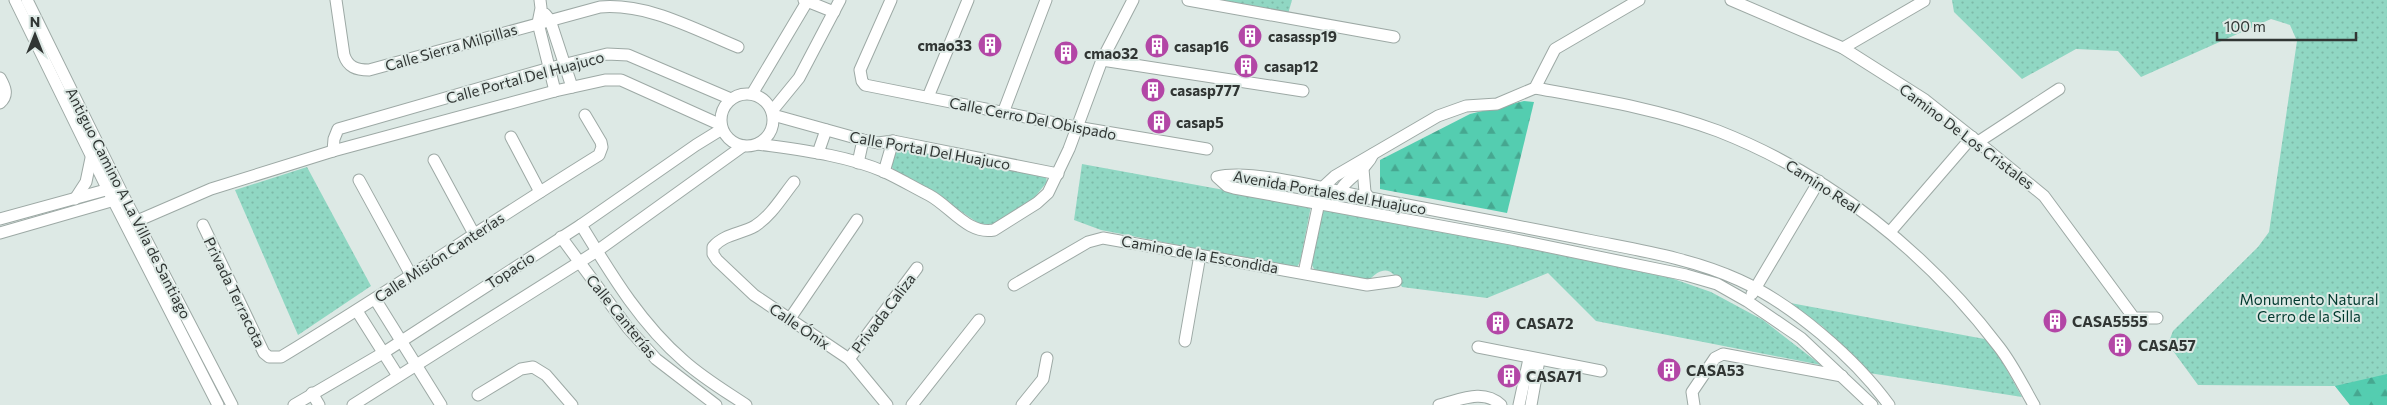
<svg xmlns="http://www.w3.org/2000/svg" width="2387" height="405" font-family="Commissioner,sans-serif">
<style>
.grass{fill:url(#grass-dots)}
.forest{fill:url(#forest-firs)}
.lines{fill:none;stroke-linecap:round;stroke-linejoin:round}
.minor-casing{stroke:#9da9a5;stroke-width:13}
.minor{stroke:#fff;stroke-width:11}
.labels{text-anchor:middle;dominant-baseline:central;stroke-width:4;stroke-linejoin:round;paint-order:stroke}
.poi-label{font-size:15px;font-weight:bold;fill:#313634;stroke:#dde9e5;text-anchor:start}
.street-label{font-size:15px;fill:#313634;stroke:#dde9e5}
.park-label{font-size:15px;fill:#00392e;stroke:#dde9e5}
</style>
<defs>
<pattern id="grass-dots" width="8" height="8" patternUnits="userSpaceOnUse" patternTransform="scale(1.25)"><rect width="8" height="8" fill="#90d7c3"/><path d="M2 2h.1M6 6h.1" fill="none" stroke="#7db9a8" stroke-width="1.8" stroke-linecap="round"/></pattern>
<pattern id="forest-firs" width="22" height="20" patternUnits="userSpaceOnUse" patternTransform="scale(1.25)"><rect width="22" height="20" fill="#54cdb0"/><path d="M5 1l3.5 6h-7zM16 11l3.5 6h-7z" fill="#46a790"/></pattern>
</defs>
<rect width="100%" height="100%" fill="#dde9e5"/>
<g class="grass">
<path d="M1214 0H1292L1288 14Z"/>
<path d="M1952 0H2387V405H2350L2335 386 2198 385 2168 344 2173 331 2258 247 2269 232 2297 41 2290 25 2271 19 2141 77 2118 51 2076 49 2022 79 1954 12Z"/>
<path d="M899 147 1046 177 1047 182 1030 203 993 226 981 225 934 193 895 171 891 166 896 149Z"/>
<path d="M1082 164 1311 206 1300 262 1297 267H1291L1101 230 1074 220Z"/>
<path d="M307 167 371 286 298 335 235 190Z"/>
<path d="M1325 210 1486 240 1671 278 1711 292 1763 320 1821 365 1596 321 1548 273 1487 298 1402 287C1392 267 1383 265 1367 282L1315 271 1311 263 1321 212Z"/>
<path d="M1785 302 1990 340 2022 397 1869 373 1822 326Z"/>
</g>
<g class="forest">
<path d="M1524 101 1534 102 1507 213 1380 189V160L1470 114Z"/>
<path d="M2387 374V405H2350L2335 386Z"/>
</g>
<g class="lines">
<defs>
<g id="minor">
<path d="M15 0 108 190 218 405"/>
<path d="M27 0 124 197 232 405"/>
<path d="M336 0 344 55C348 67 356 70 369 70L600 7C648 3 694 29 738 47"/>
<path d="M540 0 541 8 538 23 555 91"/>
<path d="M804 0 834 12"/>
<path d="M891 0 860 70 862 81 865 85 1076 127 1207 149"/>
<path d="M1188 0 1394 37"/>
<path d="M1731 0 1843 48 1925 100 1978 142 2044 196 2134 318H2157"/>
<path d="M545 14 550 20 572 87"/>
<path d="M1843 48 1924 1"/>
<path d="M1102 60 1303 91"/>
<path d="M0 78C5 87 9 95 0 103"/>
<path d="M1535 88C1596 99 1659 109 1718 131 1830 175 1926 251 1999 347 2013 365 2023 386 2034 405"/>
<circle cx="747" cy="120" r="26"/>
<path d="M752 94 808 0"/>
<path d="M928 97 968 0"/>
<path d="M772 111 799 78 840 0"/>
<path d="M1003 113 1046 0"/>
<path d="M773 115 863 140 878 143 893 141 1058 174"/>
<path d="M511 137 540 192"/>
<path d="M1978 142 2059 89"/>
<path d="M758 144C800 150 846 155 885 172 900 179 915 188 929 195 950 206 968 235 994 230L1037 203 1048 193 1069 149 1102 60 1133 0"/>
<path d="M333 151 334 139 338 129 550 68 607 54 628 55 731 99"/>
<path d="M818 153 826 130"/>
<path d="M434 160 474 234"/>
<path d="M858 163 863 140"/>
<path d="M1363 169 1365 192 1369 198"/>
<path d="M884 172 893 141"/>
<path d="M359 180 411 275"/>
<path d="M794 182C782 197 771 216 755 226 741 234 724 234 713 247V254L717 260 754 295 849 359 887 405"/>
<path d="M75 199 86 182 91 158"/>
<path d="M1337 199C1342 178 1365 173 1373 154"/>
<path d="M0 219 113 188"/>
<path d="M137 221 211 189 333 151 555 91 605 80H621L721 125"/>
<path d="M203 225 264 353 269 357H281C389 292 492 221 599 155L602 147 601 142 585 115"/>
<path d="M581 225C611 274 640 323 684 361 703 378 725 391 746 405"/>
<path d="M1890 232 1972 137"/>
<path d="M0 233 118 199"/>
<path d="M561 237 628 328 656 359 716 405"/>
<path d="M1304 273 1322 188 1335 176 1438 116 1466 106 1497 104 1535 88 1555 49 1639 0"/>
<path d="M1014 285 1088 242 1103 238 1367 285 1396 281"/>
<path d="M1752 294 1819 181"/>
<path d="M375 299 441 405"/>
<path d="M357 311 398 376"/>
<path d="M789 320 857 220"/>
<path d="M1185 341 1200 255"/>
<path d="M1478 347 1601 371"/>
<path d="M849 359 917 268"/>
<path d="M312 393 319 405"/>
<path d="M478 395 521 369 533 367 546 375 572 405"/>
<path d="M294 405 383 353 581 225 696 145 722 129"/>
<path d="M353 405 597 251 743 146"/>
<path d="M912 405 979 320"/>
<path d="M1022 405 1043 379 1047 358"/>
<path d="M1439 405C1460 400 1483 388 1501 405"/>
<path d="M1519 405 1529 359"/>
<path d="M1531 405 1539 360"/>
<path d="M1694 405 1692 392 1715 358 1723 354 1842 376"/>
<path d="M1872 405 1801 338 1747 301 1717 284 1686 275 1511 239 1234 188 1227 186 1217 177C1251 168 1333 191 1370 198 1444 212 1519 226 1593 241 1643 251 1693 259 1739 280 1792 304 1855 358 1889 405"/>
</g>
</defs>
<use href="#minor" class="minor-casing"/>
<use href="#minor" class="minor"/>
</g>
<defs>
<symbol id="building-disc" viewBox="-11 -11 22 22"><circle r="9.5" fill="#b346a6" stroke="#dde9e5"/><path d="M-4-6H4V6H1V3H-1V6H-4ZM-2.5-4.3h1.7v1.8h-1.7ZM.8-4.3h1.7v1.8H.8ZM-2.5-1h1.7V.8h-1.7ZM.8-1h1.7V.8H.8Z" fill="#fff"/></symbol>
</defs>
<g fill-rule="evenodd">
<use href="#building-disc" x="1236" y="22" width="28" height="28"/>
<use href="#building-disc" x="976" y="31" width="28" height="28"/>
<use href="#building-disc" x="1143" y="32" width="28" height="28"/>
<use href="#building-disc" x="1052" y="39" width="28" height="28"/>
<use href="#building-disc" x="1232" y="52" width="28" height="28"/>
<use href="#building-disc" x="1139" y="76" width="28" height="28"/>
<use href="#building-disc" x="1145" y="108" width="28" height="28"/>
<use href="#building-disc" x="2041" y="307" width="28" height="28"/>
<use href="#building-disc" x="1484" y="309" width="28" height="28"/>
<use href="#building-disc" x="2106" y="331" width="28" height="28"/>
<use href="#building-disc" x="1655" y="356" width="28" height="28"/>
<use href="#building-disc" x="1495" y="362" width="28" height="28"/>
</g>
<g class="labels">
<g class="poi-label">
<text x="1268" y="36">casassp19</text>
<text x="972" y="45" text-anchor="end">cmao33</text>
<text x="1174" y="46">casap16</text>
<text x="1084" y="53">cmao32</text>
<text x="1264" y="66">casap12</text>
<text x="1170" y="90">casasp777</text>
<text x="1176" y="122">casap5</text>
<text x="2072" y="321">CASA5555</text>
<text x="1516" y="323">CASA72</text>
<text x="2138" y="345">CASA57</text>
<text x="1686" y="370">CASA53</text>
<text x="1526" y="376">CASA71</text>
</g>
<g class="street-label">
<text transform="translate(451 47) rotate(-16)">Calle Sierra Milpillas</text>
<text transform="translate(525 77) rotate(-15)">Calle Portal Del Huajuco</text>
<text transform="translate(1033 118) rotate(11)">Calle Cerro Del Obispado</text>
<text transform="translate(1967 136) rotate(37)">Camino De Los Cristales</text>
<text transform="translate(930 150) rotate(10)">Calle Portal Del Huajuco</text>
<text transform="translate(1823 186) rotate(33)">Camino Real</text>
<text transform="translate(1330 192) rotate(10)">Avenida Portales del Huajuco</text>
<text transform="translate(129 203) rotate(63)">Antiguo Camino A La Villa de Santiago</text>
<text transform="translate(1200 254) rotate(10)">Camino de la Escondida</text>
<text transform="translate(439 257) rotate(-33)">Calle Misión Canterías</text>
<text transform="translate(510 270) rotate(-33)">Topacio</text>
<text transform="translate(235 292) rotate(64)">Privada Terracota</text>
<text transform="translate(883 313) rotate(-53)">Privada Caliza</text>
<text transform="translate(622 316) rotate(51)">Calle Canterías</text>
<text transform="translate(800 326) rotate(34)">Calle Ónix</text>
</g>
<g class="park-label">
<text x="2309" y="299">Monumento Natural<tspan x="2309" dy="17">Cerro de la Silla</tspan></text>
</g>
</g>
<g transform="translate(35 35)" stroke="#dde9e5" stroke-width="4" paint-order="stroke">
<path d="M0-4L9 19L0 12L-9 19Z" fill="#313634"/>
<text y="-8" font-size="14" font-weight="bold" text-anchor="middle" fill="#313634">N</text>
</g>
<path d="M2217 32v8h139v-8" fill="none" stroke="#313634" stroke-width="2.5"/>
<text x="2224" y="32" font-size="15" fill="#313634" stroke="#dde9e5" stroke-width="4" paint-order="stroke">100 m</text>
</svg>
